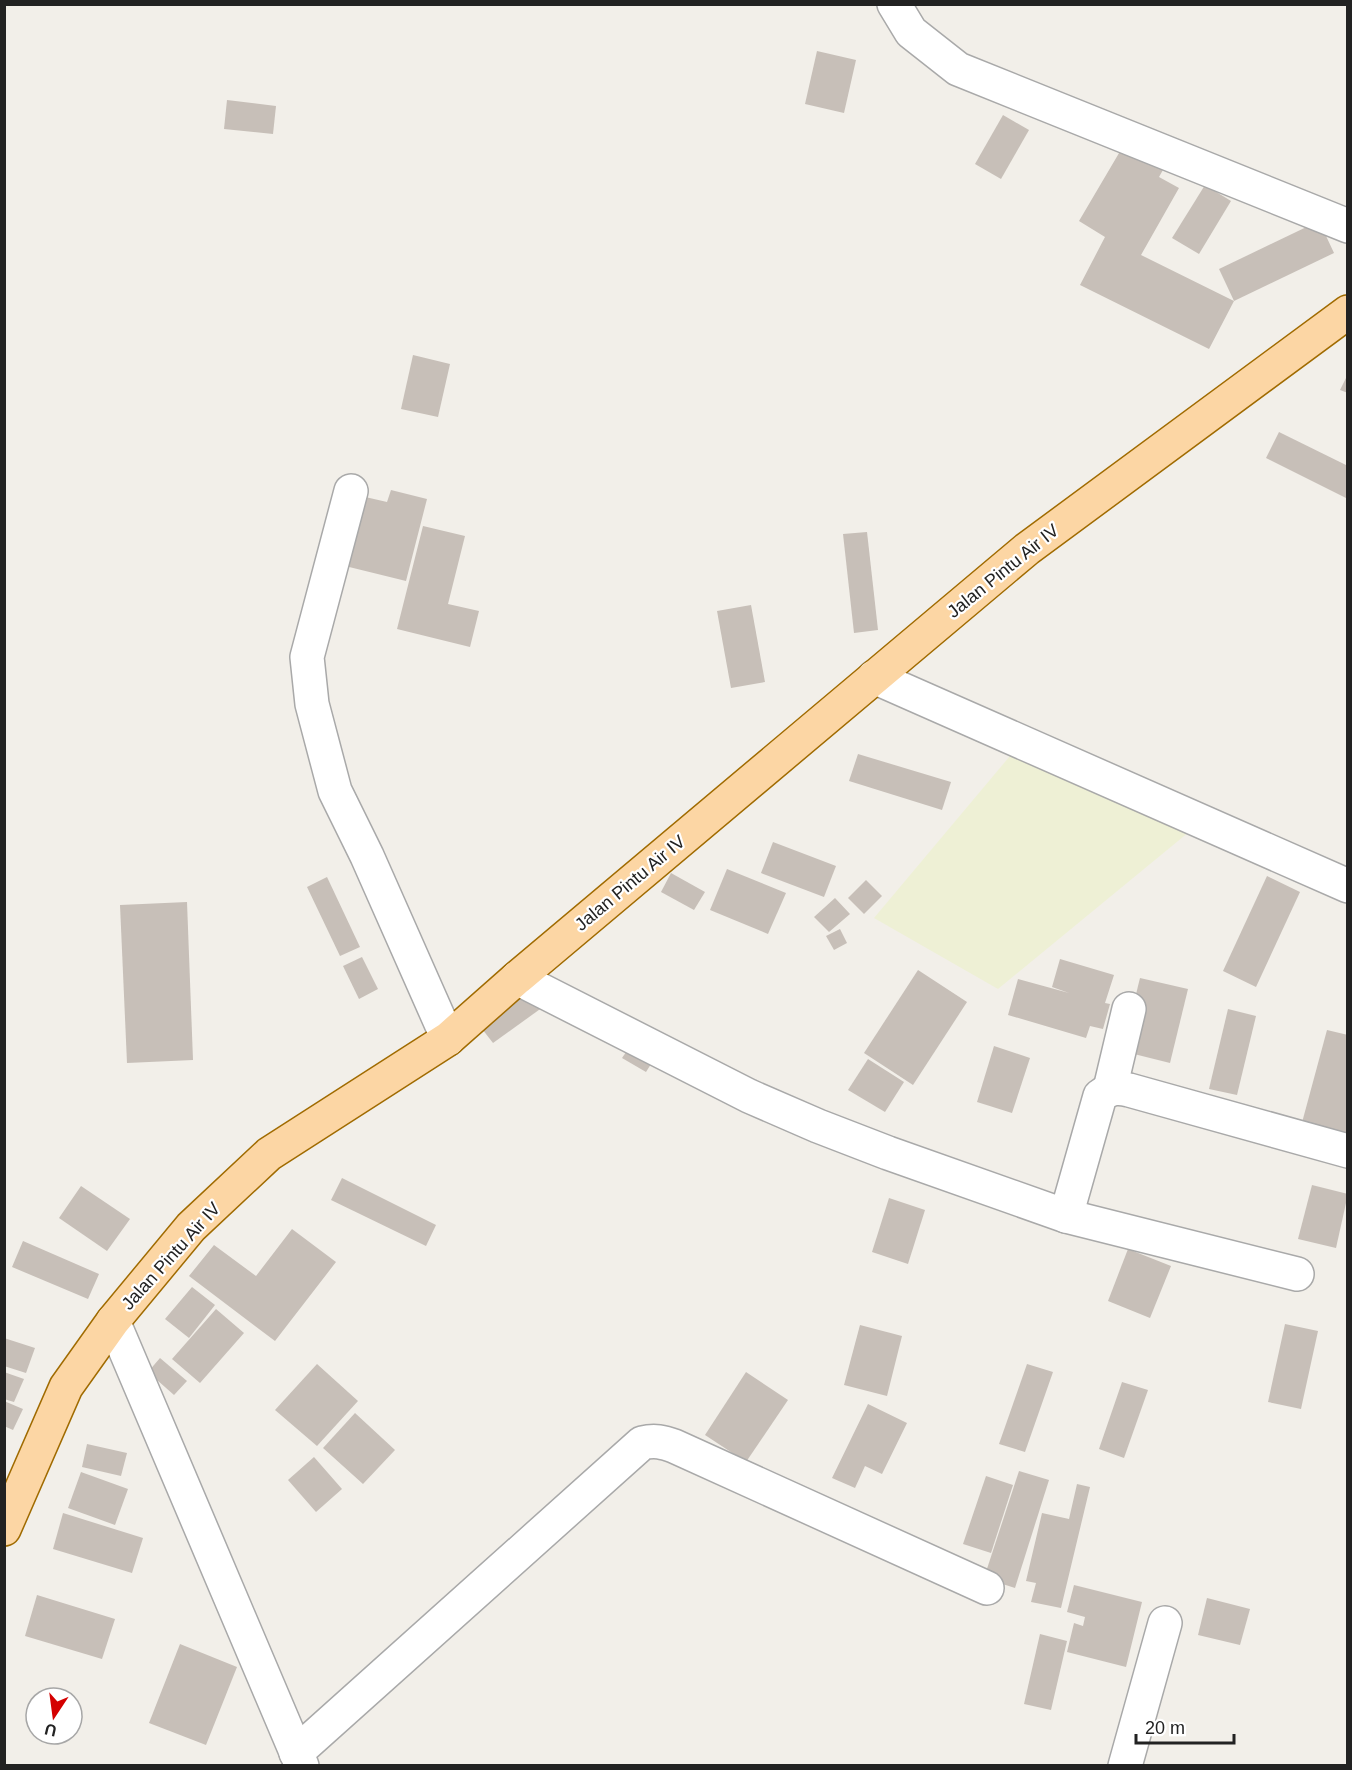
<svg xmlns="http://www.w3.org/2000/svg" width="1352" height="1770" font-family="Arial,sans-serif">
<style>
.farmland{fill:#eef0d5}
.building{fill:#c7bfb8}
.lines{fill:none;stroke-linecap:round;stroke-linejoin:round}
.minor-casing{stroke:#a9a9a9;stroke-width:36}
.major-casing{stroke:#a06b00;stroke-width:36}
.minor{stroke:#fff;stroke-width:33}
.major{stroke:#fcd6a4;stroke-width:33}
.labels{text-anchor:middle;dominant-baseline:central;stroke-width:4.5;stroke-linejoin:round;paint-order:stroke}
.street-label{font-size:18px;fill:#222;stroke:#fff}
</style>
<rect width="100%" height="100%" fill="#f2efe9"/>
<path class="farmland" d="M1015 750 1189 832 998 989 874 918Z"/>
<g class="building">
<path d="M817 51 856 60 844 113 805 104Z"/>
<path d="M227 100 276 106 273 134 224 129Z"/>
<path d="M1003 115 1029 130 1001 179 975 164Z"/>
<path d="M1122 148 1168 161 1159 177 1179 188 1141 255 1234 301 1209 349 1080 285 1105 237 1079 221Z"/>
<path d="M1205 185 1231 201 1199 254 1172 238Z"/>
<path d="M1319 221 1334 253 1234 301 1219 269Z"/>
<path d="M413 355 450 364 438 417 401 409Z"/>
<path d="M1348 374V393L1340 390Z"/>
<path d="M1279 432 1348 466V499L1266 458Z"/>
<path d="M391 490 427 499 406 581 337 564 361 496 387 502Z"/>
<path d="M423 526 465 536 448 604 479 611 470 647 397 629Z"/>
<path d="M867 532 878 630 854 633 843 534Z"/>
<path d="M751 605 765 682 731 688 717 611Z"/>
<path d="M858 754 951 782 942 810 849 781Z"/>
<path d="M773 842 836 866 824 897 761 873Z"/>
<path d="M727 869 786 893 768 934 710 910Z"/>
<path d="M671 873 705 892 694 910 661 892Z"/>
<path d="M1267 876 1300 892 1256 987 1223 971Z"/>
<path d="M327 877 360 947 340 956 307 887Z"/>
<path d="M866 880 882 896 864 914 848 898Z"/>
<path d="M835 898 850 914 829 932 814 917Z"/>
<path d="M187 902 193 1060 127 1063 120 905Z"/>
<path d="M840 929 847 943 834 950 826 936Z"/>
<path d="M362 957 378 989 359 999 343 966Z"/>
<path d="M1060 959 1114 975 1105 1003 1110 1004 1103 1029 1090 1026 1086 1038 1008 1015 1018 979 1069 993 1052 987Z"/>
<path d="M918 970 967 1002 913 1085 864 1053Z"/>
<path d="M1140 978 1188 989 1170 1063 1122 1051Z"/>
<path d="M529 989 543 1007 493 1043 479 1025Z"/>
<path d="M1228 1009 1256 1016 1237 1095 1209 1089Z"/>
<path d="M1327 1030 1348 1035V1143L1300 1130Z"/>
<path d="M633 1042 656 1056 646 1072 622 1058Z"/>
<path d="M994 1046 1030 1058 1012 1113 977 1102Z"/>
<path d="M868 1059 904 1082 885 1112 848 1090Z"/>
<path d="M342 1178 436 1225 426 1246 331 1200Z"/>
<path d="M1312 1185 1348 1194 1336 1248 1298 1239Z"/>
<path d="M81 1186 130 1219 107 1251 59 1218Z"/>
<path d="M889 1198 925 1210 908 1264 872 1252Z"/>
<path d="M292 1229 336 1262 275 1341 189 1276 214 1245 256 1276Z"/>
<path d="M23 1241 99 1274 88 1299 12 1267Z"/>
<path d="M1128 1249 1171 1266 1150 1318 1108 1301Z"/>
<path d="M192 1287 215 1305 189 1338 165 1319Z"/>
<path d="M216 1309 244 1333 200 1383 172 1359Z"/>
<path d="M1285 1324 1318 1331 1301 1409 1268 1402Z"/>
<path d="M860 1325 902 1336 887 1396 844 1385Z"/>
<path d="M4 1338 35 1348 26 1373 4 1366Z"/>
<path d="M160 1358 187 1381 174 1395 148 1372Z"/>
<path d="M317 1364 358 1401 317 1446 275 1410Z"/>
<path d="M1027 1364 1053 1372 1025 1452 999 1444Z"/>
<path d="M4 1372 24 1379 14 1402 4 1399Z"/>
<path d="M746 1372 788 1400 746 1462 705 1435Z"/>
<path d="M1122 1382 1148 1390 1124 1458 1099 1449Z"/>
<path d="M4 1401 23 1409 13 1430 4 1426Z"/>
<path d="M868 1404 907 1423 882 1474 865 1466 855 1488 832 1478Z"/>
<path d="M355 1413 395 1450 363 1484 323 1448Z"/>
<path d="M87 1444 127 1453 121 1476 82 1467Z"/>
<path d="M314 1457 342 1489 316 1512 288 1480Z"/>
<path d="M1019 1471 1049 1480 1015 1588 984 1578Z"/>
<path d="M81 1472 128 1489 115 1525 68 1508Z"/>
<path d="M986 1476 1013 1485 991 1553 963 1544Z"/>
<path d="M1077 1484 1090 1487 1061 1608 1031 1602 1036 1583 1026 1581 1042 1513 1069 1519Z"/>
<path d="M63 1513 143 1538 132 1573 53 1549Z"/>
<path d="M1074 1585 1142 1602 1126 1667 1067 1652 1074 1623 1083 1626 1085 1617 1067 1612Z"/>
<path d="M37 1595 115 1619 102 1659 25 1636Z"/>
<path d="M1207 1598 1250 1609 1240 1645 1198 1635Z"/>
<path d="M1040 1634 1067 1641 1051 1710 1024 1704Z"/>
<path d="M180 1644 237 1667 206 1745 149 1723Z"/>
</g>
<g class="lines">
<defs>
<g id="minor">
<path d="M894 4 911 32 958 69 1348 226"/>
<path d="M351 491 307 657 312 704 335 791 367 856 448 1039"/>
<path d="M874 677 1348 886"/>
<path d="M517 978 749 1096 818 1126 888 1153 1066 1216 1297 1274"/>
<path d="M1110 1089 1129 1009"/>
<path d="M1066 1216 1100 1096C1110 1088 1117 1087 1129 1090L1348 1151"/>
<path d="M113 1321 302 1766"/>
<path d="M296 1753 642 1443C655 1440 663 1442 674 1446L987 1588"/>
<path d="M1125 1766 1165 1623"/>
</g>
<path id="major" d="M4 1529 66 1387 113 1321 191 1227 269 1154 448 1039 517 978 1027 549 1348 312"/>
</defs>
<use href="#minor" class="minor-casing"/>
<use href="#major" class="major-casing"/>
<use href="#minor" class="minor"/>
<use href="#major" class="major"/>
</g>
<g class="labels">
<g class="street-label">
<text transform="translate(1003 571) rotate(-39)">Jalan Pintu Air IV</text>
<text transform="translate(630 883) rotate(-40)">Jalan Pintu Air IV</text>
<text transform="translate(171 1256) rotate(-48)">Jalan Pintu Air IV</text>
</g>
</g>
<rect width="1352" height="1770" fill="none" stroke="#222222" stroke-width="12"/>
<g transform="translate(54 1716) rotate(193)"><circle r="28" fill="#ffffff" stroke="#a7a7a7" stroke-width="1.5"/>
<path d="M0-4.5L10 22L0 15L-10 22Z" fill="#d40000"/>
<text y="-9" font-size="16" font-weight="bold" text-anchor="middle" fill="#222222">U</text>
</g>
<path d="M1136 1734v9h98v-9" fill="none" stroke="#222222" stroke-width="3"/>
<text x="1145" y="1734" font-size="18" fill="#222222" stroke="#ffffff" stroke-width="4.5" paint-order="stroke">20 m</text>
</svg>
